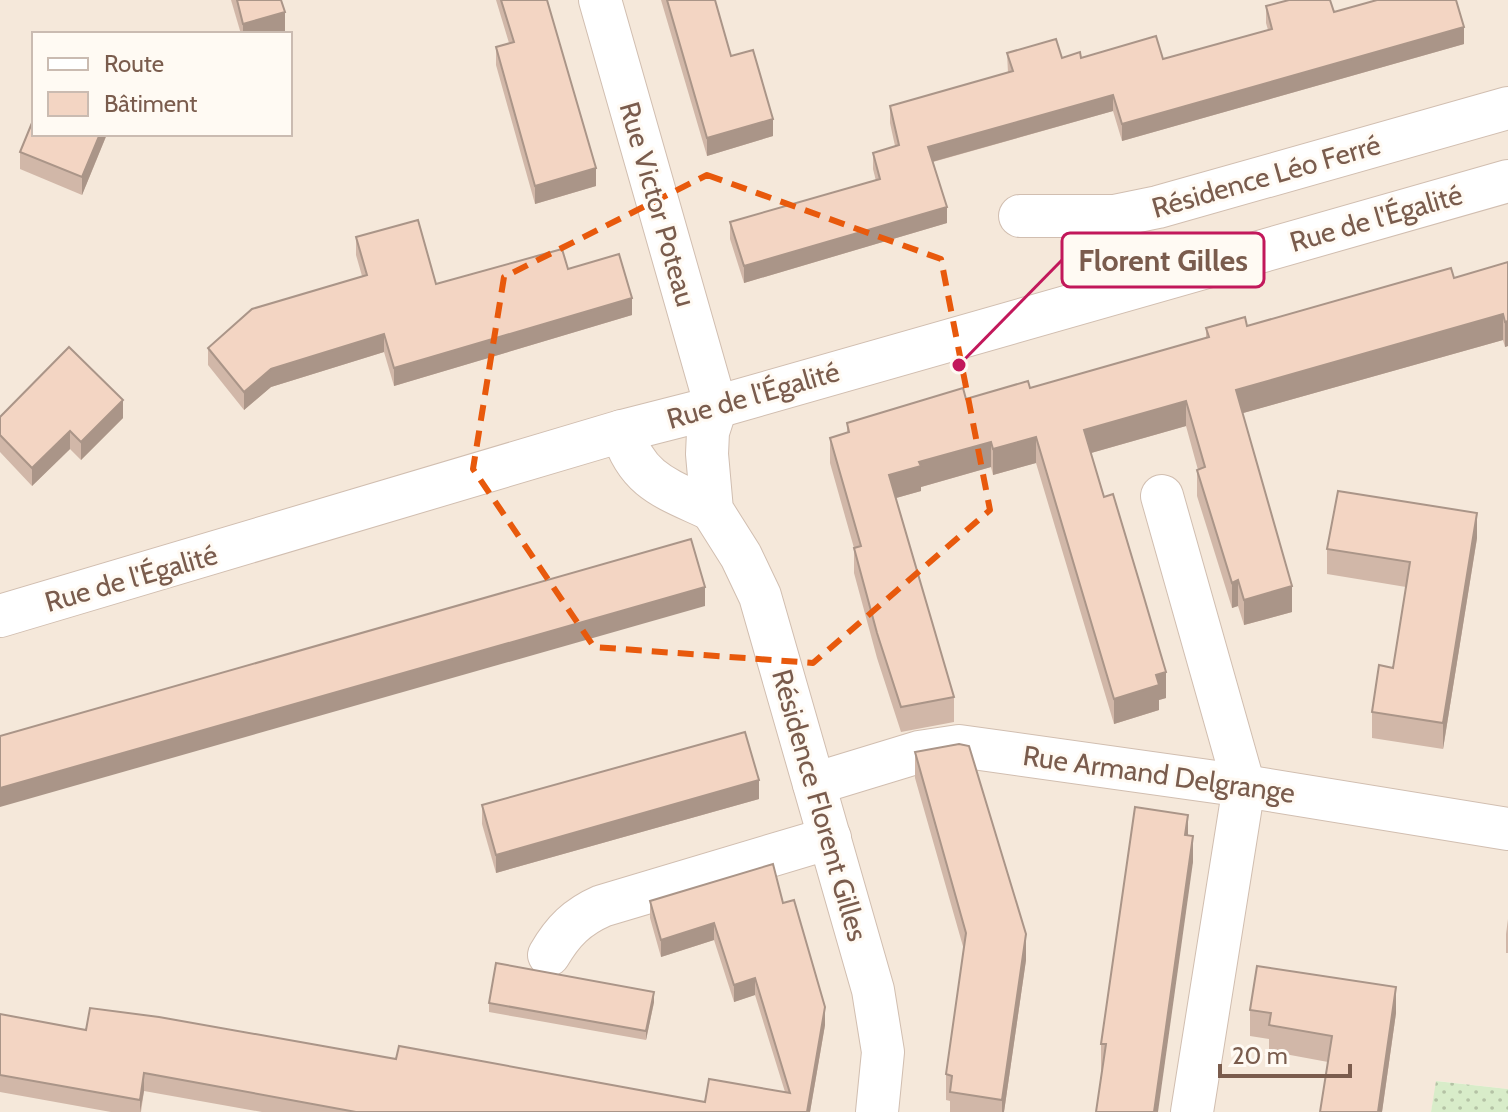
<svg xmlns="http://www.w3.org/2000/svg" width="1508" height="1112" font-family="Cabin,sans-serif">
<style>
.residential{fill:#f5e8da;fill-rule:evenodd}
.grass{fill:url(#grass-dots)}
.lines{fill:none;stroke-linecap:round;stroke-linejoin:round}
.street-casing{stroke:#d1beb0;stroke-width:44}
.street{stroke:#fff;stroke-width:42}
.wall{fill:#d1b7a8}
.shaded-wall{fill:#aa9588}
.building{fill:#f3d5c3;stroke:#aa9588;stroke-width:2}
.marked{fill:none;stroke:#e8590c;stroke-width:6;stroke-dasharray:16 10;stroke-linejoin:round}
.labels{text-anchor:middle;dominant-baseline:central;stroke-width:6;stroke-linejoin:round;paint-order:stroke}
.street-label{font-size:28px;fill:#7a5c4d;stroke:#fffaf3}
.leader{fill:none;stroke:#c2185b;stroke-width:3}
.callout-dot{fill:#c2185b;stroke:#fffaf3;stroke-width:3}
.callout{fill:#fffaf3;stroke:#c2185b;stroke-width:3}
.callout-label{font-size:30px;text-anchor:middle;font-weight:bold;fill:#7a5c4d}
</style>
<defs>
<pattern id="grass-dots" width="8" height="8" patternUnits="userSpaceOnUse" patternTransform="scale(2)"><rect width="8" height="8" fill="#d8ecc9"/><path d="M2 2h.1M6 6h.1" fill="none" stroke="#b4c2a5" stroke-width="1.8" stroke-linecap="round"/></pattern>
</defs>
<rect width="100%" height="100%" fill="#fdf6ec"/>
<path class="residential" d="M0 0H1508V1089L1437 1081 1431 1112H0ZM34 34H290V134H34Z"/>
<path class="grass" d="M1436 1081 1508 1089V1112H1431Z"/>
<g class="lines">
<defs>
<g id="street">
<path d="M600 0 716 407 708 432 707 454 712 510 741 556 760 596 873 990 883 1052 877 1112"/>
<path d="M1020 216H1114L1158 207 1508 108"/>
<path d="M622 431C637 482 668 489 712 510"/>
<path d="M1162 496 1244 786 1192 1112"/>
<path d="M0 616 622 431 716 407 1508 181"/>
<path d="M814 784 919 752 959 746 1244 786 1508 829"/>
<path d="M549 955C563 931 577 917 602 906L830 838"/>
</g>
</defs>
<use href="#street" class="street-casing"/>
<use href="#street" class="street"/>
</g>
<g class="wall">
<path d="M231 0H281L285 31 273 34H241Z"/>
<path d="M496 0H547L596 186 535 204 496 65V47L509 43Z"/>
<path d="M661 0H715L731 56 773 136 707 156Z"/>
<path d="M1266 6 1334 12 1464 44 1122 141 1113 111 933 162 947 223 744 283 730 239V222L876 181 873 169V153L895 146 890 123V106L1008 73 1007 53 1062 58 1163 59 1268 30 1266 23Z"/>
<path d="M107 134 82 195 20 169V152Z"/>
<path d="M356 237 436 284 568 269 632 315 394 386 384 352 271 387 244 410 208 365V348L362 276 356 255Z"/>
<path d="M1508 262V346L1505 347 1503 340 1243 413 1292 612 1244 625 1238 606 1232 608 1197 496V470H1198L1186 426 1091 453 1166 698 1159 700V710L1114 724 1036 463 993 475 991 467 921 487V491L896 498 954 697V722L901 732 877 658 854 573V548L830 463V438L847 433V423L1030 388 1206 338V328L1247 326 1454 278Z"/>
<path d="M0 417 123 418 81 460 70 449 32 486 0 452Z"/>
<path d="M1477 538 1443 749 1372 738V712L1393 668 1406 587 1327 574V549Z"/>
<path d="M915 752 1026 960 1004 1112H950V1101L946 1100V1074L964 950 915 778Z"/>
<path d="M759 799 496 873 482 824V805Z"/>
<path d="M1188 835 1193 862 1102 1070H1101V1044Z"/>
<path d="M650 901 783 903 825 1025 810 1112H262L144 1091 141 1112H111L0 1092V1014L86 1030 396 1059 705 1102 785 1092 755 995 734 1002 714 940 661 957 650 918Z"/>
<path d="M1508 919V953H1506V934Z"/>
<path d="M654 1002 646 1040 489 1012V1003Z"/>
<path d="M1250 1010 1396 1013 1382 1112H1320L1328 1062 1269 1051V1039L1250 1036Z"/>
</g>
<g class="shaded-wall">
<path d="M285 12V31L273 34H243V24Z"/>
<path d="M1464 27V44L1122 141V124Z"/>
<path d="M1113 95V111L928 163V147Z"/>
<path d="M773 119V136L707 156V138Z"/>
<path d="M100 134H107L82 195V177Z"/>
<path d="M596 168V186L535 204V186Z"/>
<path d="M947 207V223L744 283V266Z"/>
<path d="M632 298V315L394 386V368Z"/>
<path d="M1503 314V340L1236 415V390Z"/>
<path d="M1508 321V346L1505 347V322Z"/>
<path d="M384 334V352L271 387 244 410V392L271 369Z"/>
<path d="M123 400V418L81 460V442Z"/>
<path d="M1186 401V426L1084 455V430Z"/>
<path d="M70 431V449L32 486V468Z"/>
<path d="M1036 437V463L993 475V449Z"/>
<path d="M991 442V467L921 487V491L889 500V475L919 462Z"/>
<path d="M1477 513V538L1443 749V723Z"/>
<path d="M1238 580V606L1232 608V583Z"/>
<path d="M1292 586V612L1244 625V600Z"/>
<path d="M705 587V606L0 807V788Z"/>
<path d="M1166 672V698L1159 700V710L1114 724V699L1156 675Z"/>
<path d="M759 780V799L496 873V855Z"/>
<path d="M1188 815V841L1185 835Z"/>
<path d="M1193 836V862L1158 1112H1154Z"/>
<path d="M714 923V940L661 957V940Z"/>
<path d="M1026 934V960L1004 1112H1002V1100Z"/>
<path d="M755 978V995L734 1002V985Z"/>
<path d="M1396 987V1013L1382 1112H1378Z"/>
<path d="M654 992V1002L646 1040V1031Z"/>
<path d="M825 1007V1025L810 1112H807Z"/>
<path d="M144 1073V1091L140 1112V1100Z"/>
</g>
<g class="building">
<path d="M237 0H281L285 12 243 24Z"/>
<path d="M501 0H547L596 168 535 186 496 47 514 42Z"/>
<path d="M667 0H715L731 56 753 50 773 119 707 138Z"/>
<path d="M1289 0H1330L1334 12 1377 0H1456L1464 27 1122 124 1113 95 928 147 947 207 744 266 730 222 880 179 873 153 899 145 890 106 1013 71 1007 53 1056 39 1062 58 1080 52 1081 58 1156 36 1163 59 1272 29 1266 6Z"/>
<path d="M34 118V134H100L82 177 20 152Z"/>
<path d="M418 220 436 284 562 249 568 269 619 254 632 298 394 368 384 334 271 369 244 392 208 348 252 309 367 275 356 237Z"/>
<path d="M1508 262V321L1505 322 1503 314 1236 390 1292 586 1244 600 1238 580 1232 583 1197 470 1205 467 1186 401 1084 430 1104 497 1113 494 1143 594 1166 672 1156 675 1159 685 1114 699 1036 437 993 449 991 442 919 462 921 466 889 475 954 697 901 707 877 633 854 548 861 546 830 438 849 432 847 423 963 388 966 399 1028 381 1030 388 1209 337 1206 328 1245 317 1247 326 1451 268 1454 278Z"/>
<path d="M69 347 123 400 81 442 70 431 32 468 0 435V417Z"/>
<path d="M1338 491 1477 513 1443 723 1372 712 1379 665 1393 668 1410 562 1327 549Z"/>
<path d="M691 539 705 587 0 788V736Z"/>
<path d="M745 732 759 780 496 855 482 805Z"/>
<path d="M959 744 969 746 1026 934 1002 1100 950 1092 952 1076 946 1074 966 933 915 752Z"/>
<path d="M1135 807 1188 815 1185 835 1193 836 1154 1112H1096L1106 1044H1101Z"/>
<path d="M773 864 783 903 794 900 825 1007 807 1112H356L144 1073 140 1100 0 1075V1014L86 1030 90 1008 159 1017 396 1059 399 1046 705 1102 709 1079 790 1093 755 978 734 985 714 923 661 940 650 901Z"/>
<path d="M496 963 654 992 646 1031 489 1003Z"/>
<path d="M1257 966 1396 987 1378 1112H1320L1332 1036 1269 1025 1271 1013 1250 1010Z"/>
</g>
<path class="marked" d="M707 175 941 259 990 510 813 663 594 647 473 469 504 277Z"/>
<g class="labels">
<g class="street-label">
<text transform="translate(1266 176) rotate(-16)">Résidence Léo Ferré</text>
<text transform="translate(658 204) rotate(74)">Rue Victor Poteau</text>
<text transform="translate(1376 218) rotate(-16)">Rue de l'Égalité</text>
<text transform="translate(753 395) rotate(-16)">Rue de l'Égalité</text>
<text transform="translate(131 578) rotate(-16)">Rue de l'Égalité</text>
<text transform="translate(1159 774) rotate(8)">Rue Armand Delgrange</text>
<text transform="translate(820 805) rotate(74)">Résidence Florent Gilles</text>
</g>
</g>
<path class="leader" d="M959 365L1062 260"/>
<circle class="callout-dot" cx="959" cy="365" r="8"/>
<rect class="callout" x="1062" y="233" width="202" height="54" rx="8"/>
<g class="callout-label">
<text x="1163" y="271">Florent Gilles</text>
</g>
<rect x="32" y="32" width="260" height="104" fill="#fffaf3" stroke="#cabbb1" stroke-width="2"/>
<rect x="48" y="58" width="40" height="12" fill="#ffffff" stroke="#cabbb1" stroke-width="2"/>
<text x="104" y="72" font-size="24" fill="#7a5c4d">Route</text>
<rect x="48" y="92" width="40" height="24" fill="#f3d5c3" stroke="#cabbb1" stroke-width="2"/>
<text x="104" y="112" font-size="24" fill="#7a5c4d">Bâtiment</text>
<path d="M1220 1064v12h130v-12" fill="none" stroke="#7a5c4d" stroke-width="4"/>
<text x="1232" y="1064" font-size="24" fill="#7a5c4d" stroke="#fffaf3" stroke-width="6" paint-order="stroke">20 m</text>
</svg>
